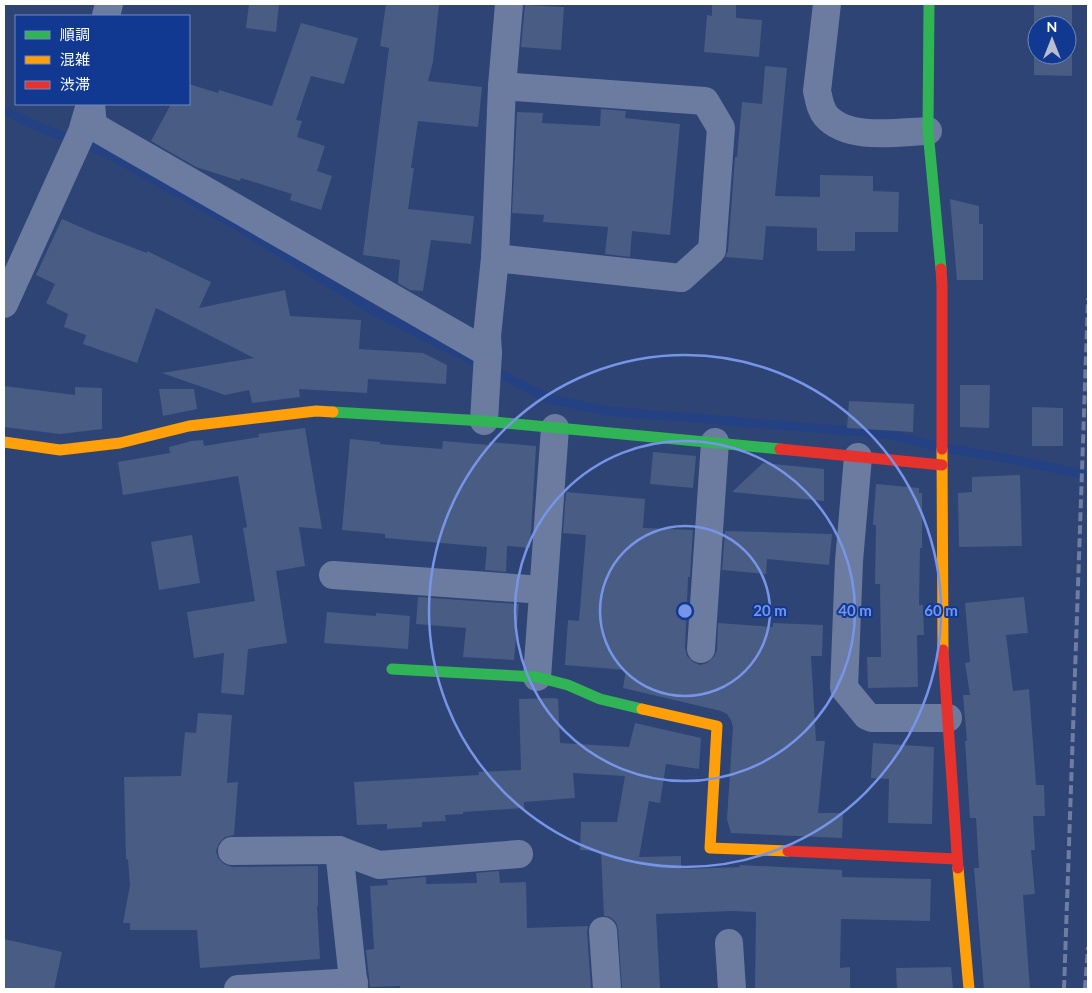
<svg xmlns="http://www.w3.org/2000/svg" width="1092" height="993" font-family="Lato,'Noto Sans JP',sans-serif">
<style>
.lines{fill:none;stroke-linecap:round;stroke-linejoin:round}
.stream{stroke:#244183;stroke-width:9}
.building{fill:#495c83;fill-rule:evenodd}
.street{stroke:#6b7ca0;stroke-width:28}
.fast{stroke:#30b455;stroke-width:11}
.slow{stroke:#ff9f0a;stroke-width:11}
.jam{stroke:#e5322d;stroke-width:11}
.rail{stroke:#6e7da0;stroke-width:4;stroke-dasharray:9 4;stroke-linecap:butt}
.ring{fill:none;stroke:#7795e8;stroke-width:2.5}
.centre{fill:#7795e8;stroke:#113992;stroke-width:2.5}
.ring-label{font-size:15px;text-anchor:middle;font-weight:bold;fill:#7795e8;stroke:#113992;stroke-width:4;stroke-linejoin:round;paint-order:stroke}
</style>
<rect width="100%" height="100%" fill="#2e4475"/>
<g class="lines">
<path class="stream" d="M4 110 41 128 107 153 236 225 376 312 550 399 607 411 888 434 934 446 1000 457 1088 475"/>
</g>
<g class="building">
<path d="M249 4H279L276 32 246 28Z"/>
<path d="M386 4H439L433 62 428 81 482 87 478 127 418 121 411 168H414L408 209 474 216 471 244 431 240 423 291 410 290 398 283 400 260 363 255 389 48 380 46Z"/>
<path d="M712 4H736V18L762 20 759 57 704 52 707 15 712 16Z"/>
<path d="M1034 4H1072V76L1034 75ZM1037 25H1067V55H1037Z"/>
<path d="M525 5 564 7 561 50 521 47Z"/>
<path d="M301 23 358 38 344 84 311 76 296 120 302 121 297 137 325 146 317 171 332 176 321 210 290 200 292 194 241 178 240 181 196 167 151 141 171 104H189V84L218 93 219 90 272 106Z"/>
<path d="M765 66 787 68 775 196 820 197V175L873 176V191L899 192 898 232H855V251H817V228L766 226 763 260 725 257 728 251 735 157H737L742 102 762 104Z"/>
<path d="M601 109 626 111 625 118 680 124 670 235 632 231 630 257 605 254 608 227 543 222 544 215 512 213 517 112 543 113 542 123 600 126Z"/>
<path d="M950 199 979 206V224H983V280H957Z"/>
<path d="M62 219 94 233 147 253V251L211 282 199 308 285 290 290 316 361 320 359 349 423 353 447 365 446 384 368 379 367 393 299 389 300 397 252 403 249 390 225 395 162 373 254 358 156 308 137 363 83 344 86 335 64 327 68 314 46 303 55 284 36 275Z"/>
<path d="M960 385H990L989 428 960 427Z"/>
<path d="M4 386 75 395V387L102 388V429L60 434 4 427Z"/>
<path d="M159 389H194L197 409 163 416Z"/>
<path d="M849 401 914 404 913 432 847 428Z"/>
<path d="M1032 407 1063 408V446H1032Z"/>
<path d="M305 428 322 529 299 527 305 566 276 571 287 643 248 649 244 695 221 693 224 653 194 658 187 612 255 601 243 528 247 527 238 476 123 495 118 462 170 453 169 447 192 441 203 440 204 446 259 437 258 434Z"/>
<path d="M350 439 380 442V444L442 449 443 441 489 445V442L536 446 530 548 507 546 506 572 485 570 487 547 385 538V534L342 530Z"/>
<path d="M653 452 696 456 693 488 650 484Z"/>
<path d="M763 463 824 469V501L732 492Z"/>
<path d="M1020 475 1022 546 959 547 958 493 972 492V477Z"/>
<path d="M876 484 919 488V493H922V548H920L919 605H923L924 635H917L918 687 868 688 867 657H881L880 584H875L876 525H873Z"/>
<path d="M566 492 645 499 643 528 693 530 690 577H688L685 648 687 656 693 662 700 665 707 663 714 657 717 650 718 623 773 627V623L823 625 822 656H811L816 741H825L818 813H843L842 838 731 833 727 819 733 727 731 720 727 714 721 711 623 688 626 670 565 665 568 620 579 621 586 535 563 533Z"/>
<path d="M725 531 832 534 829 565 767 559 766 574 722 570Z"/>
<path d="M192 535 200 583 159 590 151 542Z"/>
<path d="M418 597 519 604 514 660 463 657 466 628 416 624Z"/>
<path d="M1024 597 1028 633 1006 635 1013 691 1029 689 1036 785H1044L1045 816H1033L1035 850H1031L1035 894 1023 895 1030 989H984L974 868H979L976 818H970L965 741H967L963 695H970L965 663 970 662 965 603Z"/>
<path d="M327 612 376 616V613L410 616 408 649 324 643Z"/>
<path d="M554 698 558 699 560 743 629 747 635 723 701 738 699 769 666 764 660 803 649 801 639 857 681 856V869L740 867 739 865 842 870V877L931 879 930 921 841 919 840 968 850 967V989H755L756 912 732 911 656 914 660 989H622L618 929 616 922 610 917 604 916 601 851 580 850 581 822H617L625 776 573 773 575 798 524 802V808L463 812V814L445 815 446 821 422 822V827L387 829V824L357 825 354 782 479 775 478 772 521 770 519 699Z"/>
<path d="M198 713 232 715 227 783 238 782 234 835 225 837 219 843 216 851 218 858 224 864 232 867 318 866V906H317L320 959 200 968 197 930H130V923H123L130 885 128 860 126 859 124 777 181 776 185 732 196 733Z"/>
<path d="M873 743 934 747 932 824 888 823 889 779 871 778Z"/>
<path d="M499 871 500 883 526 882 527 928 588 926 587 932 591 989H400V986L370 987 366 950 374 949 370 886 388 885 387 880 426 877V884L477 883 476 873Z"/>
<path d="M4 939 62 952 54 989H4Z"/>
<path d="M951 967 953 989H897L896 968Z"/>
</g>
<g class="lines">
<g class="street">
<path d="M827 4 817 91C819 99 820 109 826 116 848 141 898 132 928 131"/>
<path d="M106 16 109 4"/>
<path d="M91 104 93 126 488 353"/>
<path d="M495 258 681 278 712 250 721 128 705 101 502 86"/>
<path d="M4 304 82 132 90 104"/>
<path d="M484 421 488 353 487 336 495 258 502 86 509 4"/>
<path d="M858 457 849 561 844 688 867 716 872 718H948"/>
<path d="M333 575 543 590"/>
<path d="M701 649 715 442"/>
<path d="M537 677 555 428"/>
<path d="M232 851 339 850"/>
<path d="M603 931 607 989"/>
<path d="M729 943 732 989"/>
<path d="M238 989 354 982"/>
<path d="M354 989 339 850 379 865 519 854"/>
</g>
<g class="fast">
<path d="M929 4 928 131 941 269"/>
<path d="M333 412 484 421 780 449"/>
<path d="M392 669 537 677 568 685 600 699 642 709"/>
</g>
<g class="slow">
<path d="M4 442 60 450 120 443 189 426 316 411 333 412"/>
<path d="M942 449 943 650"/>
<path d="M642 709 717 726 710 848 788 851"/>
<path d="M958 868 969 989"/>
</g>
<g class="jam">
<path d="M941 269 942 285V449"/>
<path d="M780 449 942 465"/>
<path d="M943 650 958 868"/>
<path d="M788 851 957 859"/>
</g>
<g class="rail">
<path d="M1064 989 1088 298"/>
<path d="M1085 989 1088 947"/>
</g>
</g>
<g class="ring">
<circle cx="685" cy="611" r="85"/>
<circle cx="685" cy="611" r="170"/>
<circle cx="685" cy="611" r="256"/>
</g>
<circle cx="685" cy="611" r="8" class="centre"/>
<g class="ring-label">
<text x="770" y="616">20 m</text>
<text x="855" y="616">40 m</text>
<text x="941" y="616">60 m</text>
</g>
<rect width="1092" height="993" fill="none" stroke="#ffffff" stroke-width="10"/>
<rect x="15" y="15" width="175" height="90" fill="#113992" stroke="#7088be"/>
<rect x="25" y="31" width="25" height="8" fill="#30b455" stroke="#7088be"/>
<text x="60" y="40" font-size="15" fill="#ffffff">順調</text>
<rect x="25" y="56" width="25" height="8" fill="#ff9f0a" stroke="#7088be"/>
<text x="60" y="65" font-size="15" fill="#ffffff">混雑</text>
<rect x="25" y="81" width="25" height="8" fill="#e5322d" stroke="#7088be"/>
<text x="60" y="90" font-size="15" fill="#ffffff">渋滞</text>
<g transform="translate(1052 40)"><circle r="24" fill="#113992" stroke="#7088be"/>
<path d="M0-4L9 19L0 12L-9 19Z" fill="#b6becf"/>
<text y="-8" font-size="14" font-weight="bold" text-anchor="middle" fill="#ffffff">N</text>
</g>
</svg>
